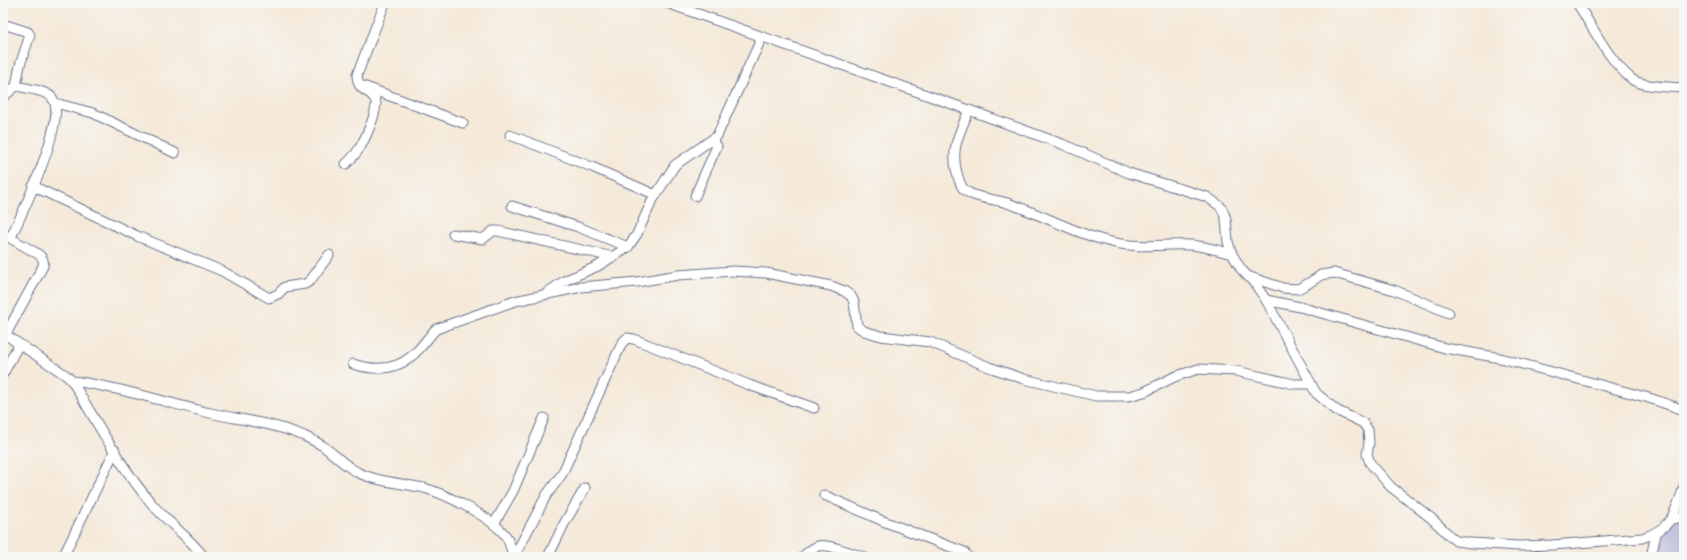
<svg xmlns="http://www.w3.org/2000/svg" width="1687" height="560" font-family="'IM FELL DW Pica',serif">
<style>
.industrial{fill:#c2c2dc}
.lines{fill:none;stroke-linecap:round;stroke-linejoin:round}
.minor-casing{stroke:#677089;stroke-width:11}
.minor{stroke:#fff;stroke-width:9}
</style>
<rect width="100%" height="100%" fill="#f6f6f2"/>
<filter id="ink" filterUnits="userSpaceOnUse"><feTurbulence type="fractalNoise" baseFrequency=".025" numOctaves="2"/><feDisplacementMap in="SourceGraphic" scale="8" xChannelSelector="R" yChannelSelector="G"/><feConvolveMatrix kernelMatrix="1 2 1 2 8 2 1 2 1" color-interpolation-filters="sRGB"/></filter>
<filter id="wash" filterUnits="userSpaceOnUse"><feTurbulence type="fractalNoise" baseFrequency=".012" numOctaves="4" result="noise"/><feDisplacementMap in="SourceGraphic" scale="16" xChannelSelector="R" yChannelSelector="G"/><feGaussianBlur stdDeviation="0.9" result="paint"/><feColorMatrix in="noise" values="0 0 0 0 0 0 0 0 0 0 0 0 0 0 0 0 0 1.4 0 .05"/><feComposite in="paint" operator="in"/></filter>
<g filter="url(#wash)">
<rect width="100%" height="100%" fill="#f5e9d9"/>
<path class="industrial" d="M1684 470V557H1657Z"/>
</g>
<g filter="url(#ink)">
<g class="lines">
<defs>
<g id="minor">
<path d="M667 3 969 110 1062 144 1129 173 1207 197 1220 206 1223 211 1226 219 1228 242 1232 254 1241 269 1255 284 1266 300 1316 393 1336 410 1363 423 1368 430 1369 444 1367 454 1370 463 1391 487 1431 518 1451 537 1456 541 1471 543 1519 546 1552 545 1642 538C1672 529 1674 514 1684 487"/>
<path d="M1577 3C1592 26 1611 64 1633 80 1644 87 1671 87 1684 88"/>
<path d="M3 24 28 32 30 35 20 65 16 86 3 97"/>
<path d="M363 86 463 123"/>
<path d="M55 103 93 113 175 153"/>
<path d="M969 110C960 132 950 149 957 173 958 178 960 183 962 187 969 198 995 199 1007 203 1045 215 1080 237 1121 244 1144 248 1167 244 1190 245 1204 246 1218 250 1232 254"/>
<path d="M510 135 592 167 656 195"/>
<path d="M346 164C350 160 354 156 357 152 363 144 380 108 375 99 368 88 358 93 357 75L385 3"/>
<path d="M33 186 137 236 222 271 269 298 278 294 285 287 305 284 310 281 329 255"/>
<path d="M695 196 717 146 712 141"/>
<path d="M512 206 578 227 628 247"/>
<path d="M3 234 38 254C43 258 44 260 43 266L6 334"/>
<path d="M453 234 483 239 493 231H498L613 257"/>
<path d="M11 237C22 214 67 119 53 99 49 91 25 88 16 86"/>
<path d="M1250 277 1283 288 1298 289 1309 283 1321 275 1334 273 1394 290 1449 313"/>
<path d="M548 292 564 281 598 266 628 247 637 234 652 201 675 165 717 136 762 37"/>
<path d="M1266 300 1300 307 1445 348 1500 358 1649 398 1684 410"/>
<path d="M3 333 67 376 72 381C97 422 121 468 152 504 168 523 189 537 204 557"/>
<path d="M353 364C378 372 400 370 418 350 425 343 429 336 436 329L515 301 581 287 637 282 678 275 733 271 766 273 831 286 844 291 851 296 854 302 857 326 864 331 881 336 930 342 989 367 1024 379 1096 396H1129L1144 392 1174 377 1198 369 1236 371 1294 384H1310"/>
<path d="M3 374 19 344"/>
<path d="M72 381C119 387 164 402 210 413 241 420 274 423 304 436 310 439 317 442 323 446 334 454 344 465 357 472 377 482 402 483 424 488 446 494 491 517 505 535 510 541 511 549 513 557"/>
<path d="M824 495 883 521 964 552 968 557"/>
<path d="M1672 519 1684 517"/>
<path d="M494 524 513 491 544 418"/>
<path d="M63 557 115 450"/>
<path d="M514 557 546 496 562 474 622 343 627 338 634 339 749 385 814 408"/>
<path d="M548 557 564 524 585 488"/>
<path d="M802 557C807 553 812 548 818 546 828 543 853 554 864 557"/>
<path d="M1651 557 1656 534"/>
</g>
</defs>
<use href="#minor" class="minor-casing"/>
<use href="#minor" class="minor"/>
</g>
</g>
<rect width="1687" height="560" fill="none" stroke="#f6f6f2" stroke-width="16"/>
</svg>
